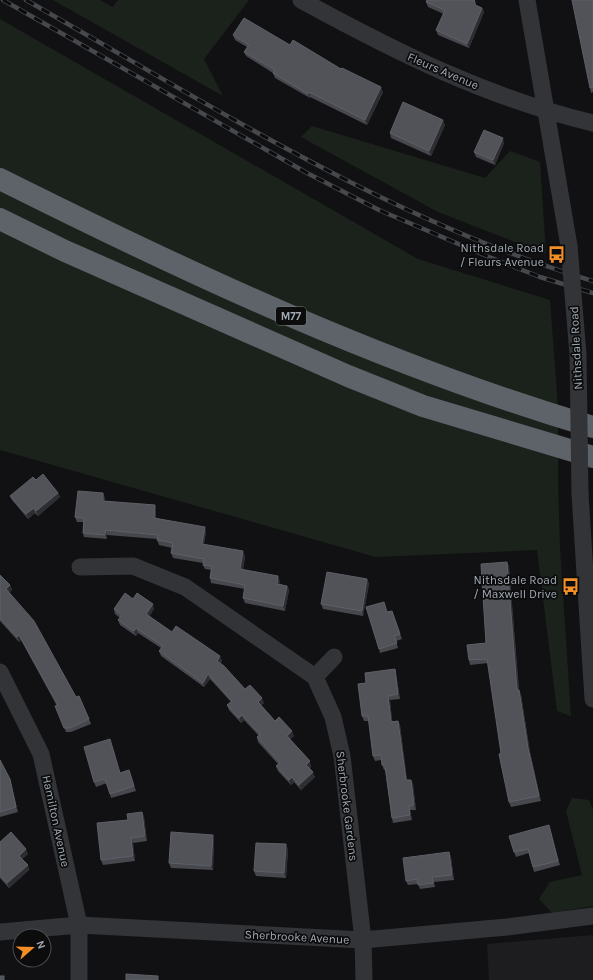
<svg xmlns="http://www.w3.org/2000/svg" width="593" height="980" font-family="Karla,sans-serif">
<style>
.built{fill:#1d1d1f}
.green{fill:#1b221b}
.lines{fill:none;stroke-linecap:round;stroke-linejoin:round}
.minor{stroke:#323438;stroke-width:17}
.highway{stroke:#5e6269;stroke-width:22}
.rail-casing{stroke:#45484d;stroke-width:4.5}
.rail{stroke:#0c0c0d;stroke-width:3;stroke-dasharray:9;stroke-linecap:butt}
.minor-bridge{stroke:#323438;stroke-width:17}
.wall{fill:#47484e}
.shaded-wall{fill:#2d2e32}
.building{fill:#515359;stroke:#5d6067}
.labels{text-anchor:middle;dominant-baseline:central;stroke-width:3.5;stroke-linejoin:round;paint-order:stroke}
.shield{fill:#0c0c0d;stroke:#757b82;stroke-width:1}
.shield-label{font-size:11px;font-weight:bold;fill:#a2aab4}
.street-label{font-size:12px;fill:#a2aab4;stroke:#0c0c0d}
.poi-label{font-size:12px;fill:#a2aab4;stroke:#0c0c0d;text-anchor:end}
</style>
<rect width="100%" height="100%" fill="#111113"/>
<path class="built" d="M593 935V980H489L487 944Z"/>
<g class="green">
<path d="M53 0H100L113 7 118 0H249L204 59 223 96Z"/>
<path d="M0 19 418 259 550 300 558 408V482L560 549 571 716 557 711 537 550 376 557 0 450Z"/>
<path d="M312 126 485 178 510 151 540 162 546 254 438 212 301 137Z"/>
<path d="M572 798 589 800 593 810V906L552 913 539 899 550 882 582 875 566 811Z"/>
</g>
<g class="lines">
<g class="minor">
<path d="M301 0C396 52 488 98 593 123"/>
<path d="M527 0 569 246"/>
<path d="M580 494 593 699"/>
<path d="M80 567 133 566 185 587 315 677 333 717 342 756 363 940 364 980"/>
<path d="M0 672 41 754 79 925V980"/>
<path d="M315 677 334 657"/>
<path d="M0 932 79 925 363 940 507 927 593 916"/>
</g>
<g class="highway">
<path d="M0 179C192 275 387 366 593 427"/>
<path d="M0 219 65 251 348 376 423 406 593 457"/>
</g>
<defs>
<g id="rail">
<path d="M3 0 307 173 379 210 489 257 540 277 593 293"/>
<path d="M26 0C209 104 390 221 593 281"/>
</g>
</defs>
<use href="#rail" class="rail-casing"/>
<use href="#rail" class="rail"/>
<path class="minor-bridge" d="M569 246 578 354 580 494"/>
</g>
<g class="wall">
<path d="M427 0H475L476 5 482 8 484 12 469 48 438 35 436 30 444 14 428 7 426 2Z"/>
<path d="M593 0V92L591 93 590 88Z"/>
<path d="M233 35 290 45 341 69 383 92 367 125 310 97V98L275 78 273 73 246 56 244 52 247 47 235 40Z"/>
<path d="M445 125 431 156 391 138 390 133Z"/>
<path d="M504 143 495 165 476 157 474 152Z"/>
<path d="M36 480 58 493 60 497 38 516 35 513 28 519 12 500 10 496Z"/>
<path d="M105 498V501L156 510V518L206 532 204 544 245 556 243 570 280 581 279 584 287 586 289 590 285 611 245 603 243 598 245 589 211 583 210 578 211 570 205 569 203 565V563L173 558 171 553 172 548 159 545 157 540V539L107 535V539L84 537 83 533V522H77L75 517Z"/>
<path d="M507 562 509 567 519 690 521 695 530 752 541 801 511 807 509 802 501 753 488 663 470 665 469 660 486 643Z"/>
<path d="M0 575 10 585 12 590 9 592 76 697 89 719 91 724 71 732H66L55 706H57L21 640 19 642 0 621Z"/>
<path d="M367 579 369 584 363 616 323 609 321 604Z"/>
<path d="M133 599 154 609 149 616 172 632 222 661 220 664 245 689 264 703 261 705 275 721 294 736 290 739 311 766 310 768 315 777 301 790 294 782 291 785 278 771 276 766 278 764 258 742 257 737 259 736 244 720 241 723 229 710 227 705 231 702 210 679 204 687 161 656 159 651 161 648 138 633 136 636 120 625 118 620 120 618 115 614 114 609Z"/>
<path d="M392 611 402 639 396 641 398 648 380 653 379 649 387 612Z"/>
<path d="M395 669 396 674 400 699 390 700 392 721H398L400 725 407 780H411L413 784 416 810H410L412 820 393 823 392 818 385 770H384L382 765 381 760 375 761 373 756 369 721H364L362 716 366 683Z"/>
<path d="M0 760 11 784 18 812 0 817Z"/>
<path d="M129 770 136 791 111 798 107 783 96 787 94 782Z"/>
<path d="M142 812 144 817 147 841 133 843 135 861 103 865 101 860 128 820Z"/>
<path d="M550 830 560 865 534 872 529 853 516 857 514 852Z"/>
<path d="M214 839 213 870 171 868 169 863Z"/>
<path d="M0 842 28 854 22 859 28 865 29 870 9 888 0 878Z"/>
<path d="M288 849 286 878 256 876 254 871Z"/>
<path d="M449 852 451 857 454 880 434 882 435 887 420 889 418 884 408 885 406 881Z"/>
</g>
<g class="shaded-wall">
<path d="M482 8 484 12 469 48 467 44Z"/>
<path d="M381 87 383 92 367 125 365 120Z"/>
<path d="M309 92 310 97V98L308 94Z"/>
<path d="M443 120 445 125 431 156 429 151Z"/>
<path d="M503 138 504 143 495 165 493 160Z"/>
<path d="M58 493 60 497 38 516 36 511Z"/>
<path d="M103 493 105 498V505L103 501Z"/>
<path d="M155 505 156 510 155 523 154 518Z"/>
<path d="M34 508 35 513 28 519 26 514Z"/>
<path d="M205 527 206 532 203 549 202 544Z"/>
<path d="M106 530 107 535V539L105 535Z"/>
<path d="M243 551 245 556 242 574 240 569Z"/>
<path d="M507 562 509 567 519 695 517 690Z"/>
<path d="M278 576 280 581 279 588 277 584Z"/>
<path d="M367 579 369 584 363 616 362 611Z"/>
<path d="M10 585 12 590 8 594 6 589Z"/>
<path d="M287 586 289 590 285 611 283 606Z"/>
<path d="M153 604 154 609 148 619 146 614Z"/>
<path d="M136 628 138 633 136 636 134 631Z"/>
<path d="M19 635 21 640 19 642 17 637Z"/>
<path d="M220 656 222 661 219 666 217 661Z"/>
<path d="M395 669 396 674 400 699 398 694Z"/>
<path d="M208 674 210 679 204 687 203 683Z"/>
<path d="M519 690 521 695 530 752 541 801 539 796 528 748Z"/>
<path d="M388 696 390 700 393 726 391 722Z"/>
<path d="M262 698 264 703 259 707 258 702Z"/>
<path d="M242 715 244 720 241 723 239 718Z"/>
<path d="M398 721 400 725 407 785 406 780Z"/>
<path d="M292 731 294 736 289 740 287 736Z"/>
<path d="M310 761 311 766 308 769 306 765Z"/>
<path d="M313 772 315 777 301 790 299 785Z"/>
<path d="M292 777 294 782 291 785 289 780Z"/>
<path d="M10 779 11 784 18 812 16 807Z"/>
<path d="M411 780 413 784 416 810 414 805Z"/>
<path d="M409 806 410 810 412 820 410 815Z"/>
<path d="M142 812 144 817 147 841 145 836Z"/>
<path d="M549 825 550 830 560 865 558 861Z"/>
<path d="M213 835 214 839 213 870 211 866Z"/>
<path d="M131 838 133 843 135 861 133 856Z"/>
<path d="M286 844 288 849 286 878 284 873Z"/>
<path d="M26 849 28 854 21 860 19 856Z"/>
<path d="M449 852 451 857 454 880 452 875Z"/>
<path d="M28 865 29 870 9 888 7 883Z"/>
</g>
<g class="building">
<path d="M427 0H474L475 5 482 8 467 44 436 30 445 10 426 2Z"/>
<path d="M572 0H593V87L590 88Z"/>
<path d="M244 18 290 45 293 40 341 69 342 68 381 87 365 120 309 92 308 94 273 73 275 70 244 52 249 45 233 35Z"/>
<path d="M403 102 443 120 429 151 390 133Z"/>
<path d="M484 130 503 138 493 160 474 152Z"/>
<path d="M43 474 58 493 36 511 34 508 26 514 10 496 33 477 36 480Z"/>
<path d="M78 491 103 493V501L155 505 154 518 205 527 202 544 243 551 240 569 278 576 277 584 287 586 283 606 243 598 245 585 210 578 212 566 203 565 204 559 171 553 173 543 157 540 158 535 106 530 105 535 83 533 84 518 75 517Z"/>
<path d="M507 562 517 690H519L528 748 539 796 509 802 499 754 501 753 487 659 469 660 467 645 486 643 481 564Z"/>
<path d="M327 572 367 579 362 611 321 604Z"/>
<path d="M0 575 10 585 6 589 34 621 76 697 79 696 89 719 70 728H64L55 706 58 705 19 635 17 637 0 618Z"/>
<path d="M125 593 133 599 137 593 153 604 146 614 172 632 176 626 220 656 217 661 224 666 245 689 250 685 262 698 258 702 275 721 279 717 292 731 287 736 310 761 306 765 313 772 299 785 292 777 289 780 276 766 280 763 257 737 260 734 242 715 239 718 227 705 232 701 208 674 203 683 159 651 163 646 136 628 134 631 118 620 122 615 114 609Z"/>
<path d="M384 602 387 612 392 611 400 634 394 636 397 643 379 649 366 607Z"/>
<path d="M395 669 398 694 388 696 391 722 398 721 406 780H411L414 805 409 806 410 815 392 818 385 765H382L381 755 373 756 368 716H362L358 684 366 683 365 673Z"/>
<path d="M110 739 120 773 129 770 134 786 110 794 105 779 94 782 84 747Z"/>
<path d="M0 760 10 779 16 807 0 812Z"/>
<path d="M142 812 145 836 131 838 133 856 101 860 97 823 128 820 127 814Z"/>
<path d="M549 825 558 861 533 867 528 849 514 852 509 836Z"/>
<path d="M11 832 26 849 19 856 28 865 7 883 0 875V842Z"/>
<path d="M171 832 213 835 211 866 169 863Z"/>
<path d="M256 843 286 844 284 873 254 871Z"/>
<path d="M449 852 452 875 432 877 433 883 418 885 417 879 406 881 403 858Z"/>
<path d="M126 974 158 976V980H126Z"/>
<rect x="0" y="976" width="4" height="4"/>
</g>
<defs>
<symbol id="bus-bare" viewBox="-9 -9 18 18"><path d="M-5-6H5V4H4V6H2V4H-2V6H-4V4H-5ZM-3.5-4V0h7V-4ZM-3.5 1.2v1.5H-2V1.2ZM2 1.2v1.5H3.5V1.2Z" fill="#f48e27" stroke="#0c0c0d" stroke-width="2.5" paint-order="stroke"/></symbol>
</defs>
<g fill-rule="evenodd">
<use href="#bus-bare" x="544" y="242" width="25" height="25"/>
<use href="#bus-bare" x="558" y="574" width="25" height="25"/>
</g>
<g class="labels">
<rect class="shield" x="276" y="307" width="30" height="18" rx="3"/>
<g class="shield-label">
<text x="291" y="316">M77</text>
</g>
<g class="street-label">
<text transform="translate(443 71) rotate(23)">Fleurs Avenue</text>
<text transform="translate(576 348) rotate(-93)">Nithsdale Road</text>
<text transform="translate(347 806) rotate(83)">Sherbrooke Gardens</text>
<text transform="translate(56 821) rotate(78)">Hamilton Avenue</text>
<text transform="translate(297 937) rotate(3)">Sherbrooke Avenue</text>
</g>
<g class="poi-label">
<text x="544" y="248">Nithsdale Road<tspan x="544" dy="14">/ Fleurs Avenue</tspan></text>
<text x="557" y="580">Nithsdale Road<tspan x="557" dy="14">/ Maxwell Drive</tspan></text>
</g>
</g>
<g transform="translate(32 948) rotate(70)"><circle r="19" fill="#0c0c0d" stroke="#484b50"/>
<path d="M0-3L7 15L0 10L-7 15Z" fill="#f48e27"/>
<text y="-6" font-size="11" font-weight="bold" text-anchor="middle" fill="#a2aab4">N</text>
</g>
</svg>
